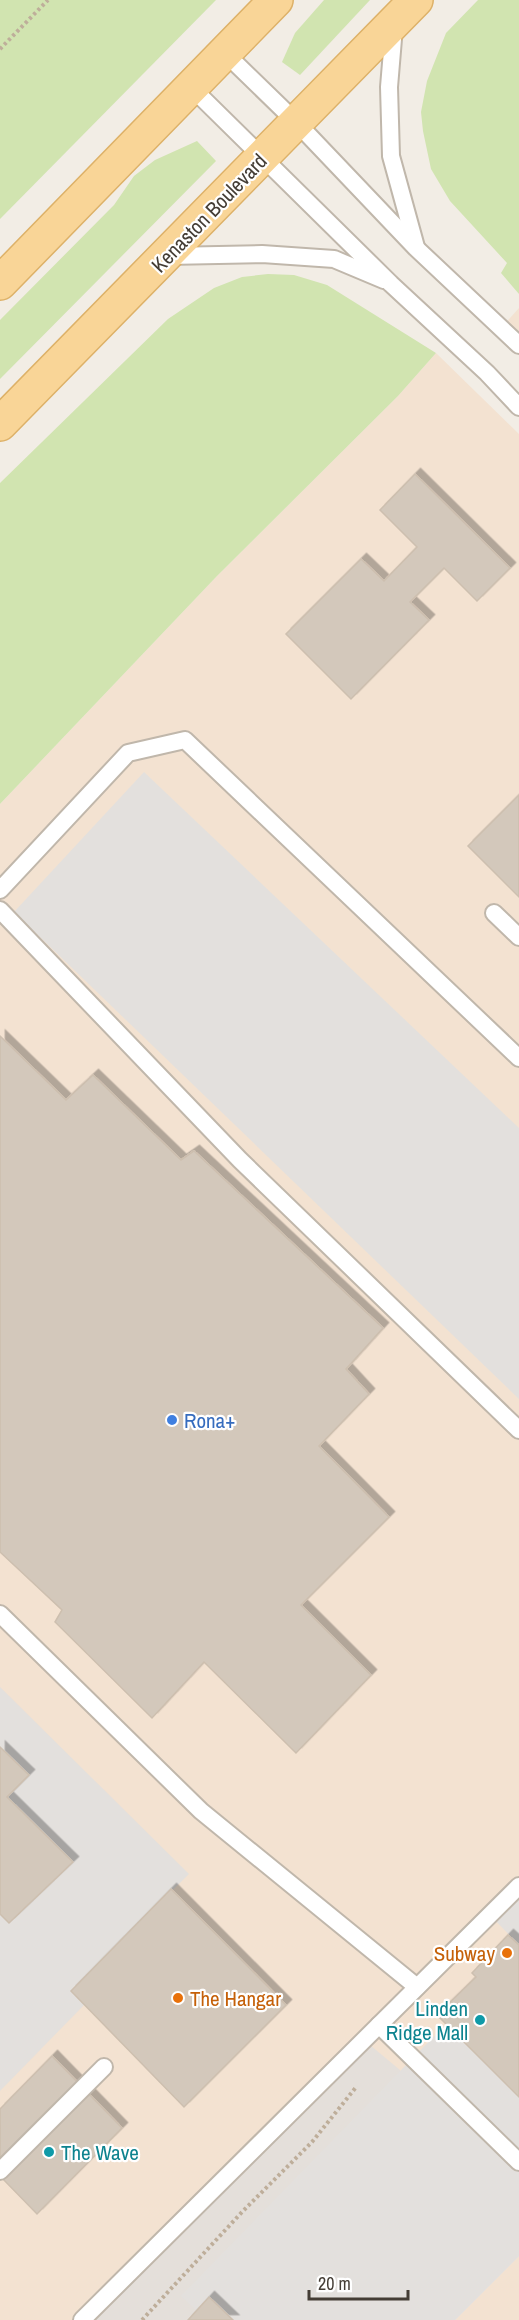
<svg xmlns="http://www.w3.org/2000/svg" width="519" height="2320" font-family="'Archivo Narrow',sans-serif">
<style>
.commercial{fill:#f3e2d1}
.industrial{fill:#e4dfda}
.green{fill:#d1e4b0}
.parking{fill:#e3e0dd}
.building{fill:#d3c8bb;stroke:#cdbfaf;stroke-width:1.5;filter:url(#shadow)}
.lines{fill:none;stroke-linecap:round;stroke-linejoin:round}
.service-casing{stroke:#c0b7ab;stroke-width:20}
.primary-casing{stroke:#ddb168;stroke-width:36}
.path{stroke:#beae9a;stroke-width:4;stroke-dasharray:3 3;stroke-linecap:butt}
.service{stroke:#fff;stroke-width:16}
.primary{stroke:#f9d597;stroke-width:33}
.shop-dot{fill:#3f7fe0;stroke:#fff;stroke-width:2}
.food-dot{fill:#e8710a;stroke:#fff;stroke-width:2}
.culture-dot{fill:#0f9aa8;stroke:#fff;stroke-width:2}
.labels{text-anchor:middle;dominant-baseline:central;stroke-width:4.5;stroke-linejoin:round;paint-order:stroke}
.street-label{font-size:21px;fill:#443d35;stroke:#fff}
.shop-label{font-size:21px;fill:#366cbe;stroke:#fff;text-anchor:start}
.food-label{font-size:21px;fill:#c56008;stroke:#fff;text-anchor:end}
.culture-label{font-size:21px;fill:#0d838f;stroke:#fff;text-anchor:end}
</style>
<defs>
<filter id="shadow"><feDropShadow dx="5.5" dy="-5.5" stdDeviation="0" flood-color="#0004"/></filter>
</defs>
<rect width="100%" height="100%" fill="#f2ede5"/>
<g class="commercial">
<path d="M519 308V345L501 328Z"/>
<path d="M436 353 519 434V2186L82 2320H0V804L217 576 398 396Z"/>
<path d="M519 2256V2320H455Z"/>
</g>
<path class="industrial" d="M364 2040 400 2070 519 2256 455 2320H82Z"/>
<g class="green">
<path d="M0 0H216L0 219Z"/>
<path d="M324 0H370L300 75 282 62 295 33Z"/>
<path d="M478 0H519V294L501 273 507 263 450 201 431 169 423 131 421 112 427 81 446 33Z"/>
<path d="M197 141 216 161 0 379V320L114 205 134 176 155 160Z"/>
<path d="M268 274 294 275 327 285 436 353 398 396 217 576 0 804V483L168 319 214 288 242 277Z"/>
</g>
<g class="parking">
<path d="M144 772 519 1128V1399L14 912Z"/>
<path d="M0 1687 189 1874 71 1991 84 2005 0 2091Z"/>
<path d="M519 1886V1945L490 1915Z"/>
<path d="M446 2024 519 2097V2256L455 2320H233L197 2311 181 2296Z"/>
</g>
<g class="building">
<path d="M415 474 510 568 477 601 444 568 410 602 429 620 351 699 286 634 361 559 384 581 417 547 380 510Z"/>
<path d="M519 795V897L468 846Z"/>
<path d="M0 1036 66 1100 93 1075 181 1160 194 1151 383 1328 346 1369 369 1394 319 1446 389 1517 301 1605 371 1675 296 1753 204 1662 152 1718 55 1622 62 1610 0 1552Z"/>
<path d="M0 1747 29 1775 7 1797 73 1862 9 1923 0 1914Z"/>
<path d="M171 1889 286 2005 184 2107 71 1991Z"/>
<path d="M508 1935 519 1945V2097L437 2015 476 1977 472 1973Z"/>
<path d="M52 2056 122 2128 37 2214 0 2176V2109Z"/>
<path d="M209 2297 233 2320H188Z"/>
</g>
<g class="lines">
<defs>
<g id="service">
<path d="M394 27 389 87 391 156 416 247"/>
<path d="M225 53 296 122 416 248 519 345"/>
<path d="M191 87 391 284 487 373 519 407"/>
<path d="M168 256 262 254 334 259 384 280"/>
<path d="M0 890 128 753 185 740 519 1058"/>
<path d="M0 910 240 1160 519 1430"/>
<path d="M494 913 519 937"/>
<path d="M0 1614 201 1811 417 1987"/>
<path d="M379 2025 519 2162"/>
<path d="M0 2171 104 2067"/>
<path d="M82 2320 519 1886"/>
</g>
<g id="primary">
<path d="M0 283 276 0"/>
<path d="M0 424 416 0"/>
</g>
</defs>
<use href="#service" class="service-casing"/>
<use href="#primary" class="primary-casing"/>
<g class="path">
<path d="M0 49 48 0"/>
<path d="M142 2320 242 2212 312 2142 357 2086"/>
</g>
<use href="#service" class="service"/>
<use href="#primary" class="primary"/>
</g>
<circle class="shop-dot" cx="172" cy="1420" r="6"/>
<g class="food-dot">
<circle cx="507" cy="1953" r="6"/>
<circle cx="178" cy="1998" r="6"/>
</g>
<g class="culture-dot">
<circle cx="480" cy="2020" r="6"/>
<circle cx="49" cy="2152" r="6"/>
</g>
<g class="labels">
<g class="street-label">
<text transform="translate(209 213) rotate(-46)">Kenaston Boulevard</text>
</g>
<g class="shop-label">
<text x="184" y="1420">Rona+</text>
</g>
<g class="food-label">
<text x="495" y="1953">Subway</text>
<text x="190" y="1998" text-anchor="start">The Hangar</text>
</g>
<g class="culture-label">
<text x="468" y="2008">Linden<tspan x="468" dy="24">Ridge Mall</tspan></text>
<text x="61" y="2152" text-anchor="start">The Wave</text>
</g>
</g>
<path d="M309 2290v9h99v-9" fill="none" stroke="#443d35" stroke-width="3"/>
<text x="318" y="2290" font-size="18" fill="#443d35" stroke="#ffffff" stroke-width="4.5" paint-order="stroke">20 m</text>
</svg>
